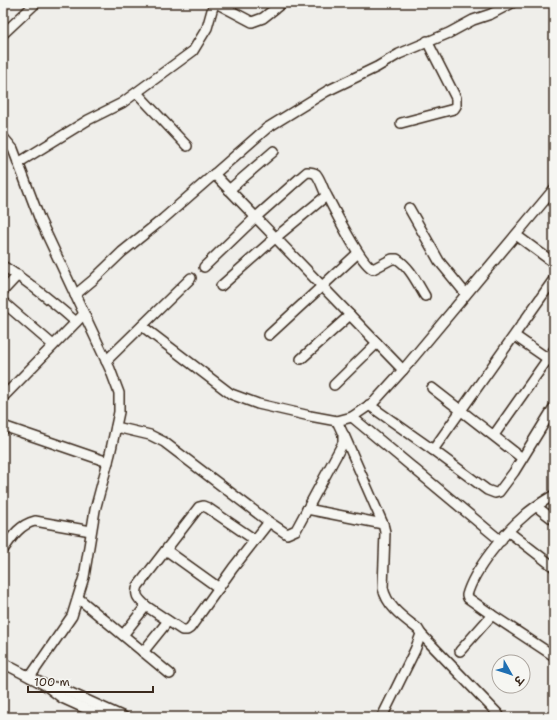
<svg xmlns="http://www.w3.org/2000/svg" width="557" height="720" font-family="'Shantell Sans','Playpen Sans Deva',sans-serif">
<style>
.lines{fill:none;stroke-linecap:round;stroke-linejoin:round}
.minor-casing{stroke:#3b2a1e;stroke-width:12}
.minor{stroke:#f6f6f2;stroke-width:9}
</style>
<rect width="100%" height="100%" fill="#efeeea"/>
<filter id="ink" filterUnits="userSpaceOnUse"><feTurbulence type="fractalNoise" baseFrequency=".025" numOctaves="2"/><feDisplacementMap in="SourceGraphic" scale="8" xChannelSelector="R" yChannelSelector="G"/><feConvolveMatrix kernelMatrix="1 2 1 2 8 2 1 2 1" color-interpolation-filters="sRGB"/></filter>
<g filter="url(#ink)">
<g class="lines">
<defs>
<g id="minor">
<path d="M216 3 252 22 263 18 282 3"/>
<path d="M3 34 36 3"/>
<path d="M137 93 187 146"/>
<path d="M401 123 454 109 456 106V98L427 41"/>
<path d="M3 137 13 149 40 220 110 369 119 393V412L110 454 95 510 84 577 72 616 30 677"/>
<path d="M18 163 88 120 122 103 193 51 207 28 214 3"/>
<path d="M214 174 403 370"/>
<path d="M229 190 274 151"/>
<path d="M409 208 439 261 466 294"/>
<path d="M516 235 554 263"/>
<path d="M3 266C29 282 53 302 76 322"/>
<path d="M204 267 256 217 300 178 307 172C311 172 313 172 316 174 321 180 323 190 327 196 335 211 360 263 373 269L392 259H397C410 267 417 283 425 296"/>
<path d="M221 286 275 238 326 196"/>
<path d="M3 291 18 275"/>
<path d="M75 295 93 280 122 252 163 219 267 128 327 91 377 67 399 54 449 33 473 20 491 14 512 3"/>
<path d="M3 302 53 345"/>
<path d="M142 326 231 394 258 404 310 416 337 421 352 417 374 402 403 370 554 189"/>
<path d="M269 335 358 253"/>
<path d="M515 336 554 363"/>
<path d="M301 359 350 315"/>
<path d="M106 361 191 278"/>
<path d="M334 385 377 343"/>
<path d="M432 388 522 458"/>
<path d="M3 397 84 314"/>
<path d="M369 405 433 450 487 490 495 493 499 492 514 472 554 407"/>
<path d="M352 417 501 541"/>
<path d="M3 426 108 462"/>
<path d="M116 427 150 435 164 442 269 522 287 534 296 530 343 443V434L337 421"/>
<path d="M344 435 383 524 385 532 383 588C387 607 404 618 418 629L421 634 415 650 382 717"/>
<path d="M494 435 554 350"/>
<path d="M433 450 554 279"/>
<path d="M554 495C544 501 532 508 524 516 504 533 474 570 467 595L468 598 492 615 554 656"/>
<path d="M537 507 554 520"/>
<path d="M307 509 383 524"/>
<path d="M509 532 554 567"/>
<path d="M3 550C12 537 19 525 35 521L91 531"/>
<path d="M166 550 219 588"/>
<path d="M78 598 170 674"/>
<path d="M146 606C139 599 134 596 138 586L199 507 203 506 208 508 255 540"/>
<path d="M421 634 498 714 500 717"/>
<path d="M123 635 146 606 182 630H187L190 628 233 568 269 522"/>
<path d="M460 651 492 615"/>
<path d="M143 652 168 621"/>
<path d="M3 663 45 685 62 698 104 717"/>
<path d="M47 686 60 688 124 717"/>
</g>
</defs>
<use href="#minor" class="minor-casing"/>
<use href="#minor" class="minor"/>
</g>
</g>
<rect width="557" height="720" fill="none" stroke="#f6f6f2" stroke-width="16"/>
<rect x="8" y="8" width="541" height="704" fill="none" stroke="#3b2a1e" stroke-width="1.5" filter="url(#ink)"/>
<g transform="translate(511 674) rotate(129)"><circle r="19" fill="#f6f6f2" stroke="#aba49d"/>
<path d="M0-3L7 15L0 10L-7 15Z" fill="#1f6fb2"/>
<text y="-6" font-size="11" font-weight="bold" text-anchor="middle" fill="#3b2a1e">उ</text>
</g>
<path d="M28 686v6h125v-6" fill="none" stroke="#3b2a1e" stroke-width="2"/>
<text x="34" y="686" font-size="12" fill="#3b2a1e" stroke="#f6f6f2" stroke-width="3" paint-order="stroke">100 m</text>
</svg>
